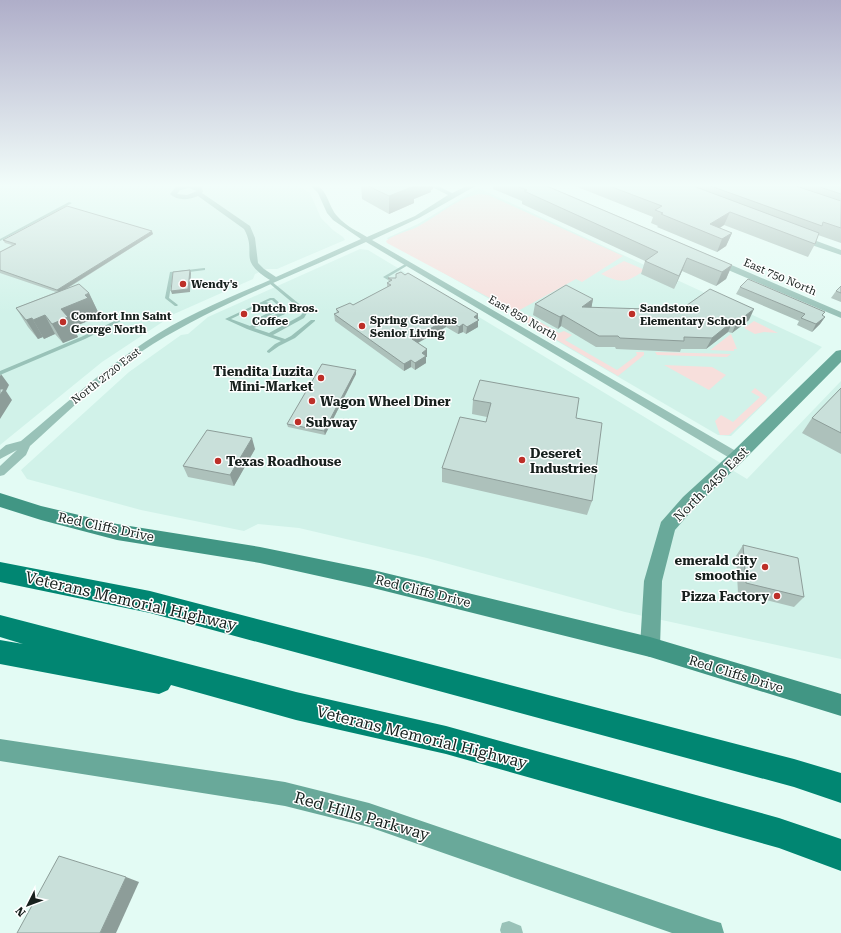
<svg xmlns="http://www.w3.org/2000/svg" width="841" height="933" font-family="'Roboto Serif',serif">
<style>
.built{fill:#d1f2e9}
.green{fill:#f7dfdc}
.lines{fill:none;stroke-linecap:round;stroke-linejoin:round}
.lane{fill:#99c2b8;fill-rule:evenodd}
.street{fill:#99c2b8;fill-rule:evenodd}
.secondary{fill:#69a99a;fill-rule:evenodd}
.primary{fill:#419684;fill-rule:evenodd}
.highway{fill:#018672;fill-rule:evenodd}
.wall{fill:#adc1bb}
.shaded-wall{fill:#8d9d99}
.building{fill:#c9e0da;stroke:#8d9d99}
.poi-dot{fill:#bd2f28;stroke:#fff;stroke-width:1.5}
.labels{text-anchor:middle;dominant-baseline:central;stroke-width:3;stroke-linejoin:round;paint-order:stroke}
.far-street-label{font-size:11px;fill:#17201d;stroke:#fff}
.far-poi-label{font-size:11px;font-weight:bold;fill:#17201d;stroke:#fff;text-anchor:start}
.poi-label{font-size:13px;font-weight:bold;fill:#17201d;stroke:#fff;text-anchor:start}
.street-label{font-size:13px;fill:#17201d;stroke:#fff}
.near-street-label{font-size:16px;fill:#17201d;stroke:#fff}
</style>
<rect width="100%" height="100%" fill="#e3fbf4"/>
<g class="built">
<path d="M0 184H295L310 193 321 218 333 230 343 237 345 240 277 269H267L255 274 253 279 165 318 164 321 102 362 0 445Z"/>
<path d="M478 188 822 347 731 436 718 435 514 316 512 312 389 242 387 238 418 224Z"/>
<path d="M360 249 368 250 747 479 841 381V659L625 612 427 558 299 528 258 524 244 531 141 510 27 479 21 470 129 372 181 335 188 334 208 317Z"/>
</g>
<g class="green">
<path d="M479 194 488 195 623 256 582 282 576 279 516 312 387 243 386 241C391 236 408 231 415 228 436 218 456 198 479 194Z"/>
<path d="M624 261 645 270C626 283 622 284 601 274Z"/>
<path d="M530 316 559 333 564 331 572 335 565 340 617 370 637 355 636 352H644V355L618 376 523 320Z"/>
<path d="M754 321 778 333 764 332 755 334 744 328Z"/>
<path d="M731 334 737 349H734V351L710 350Z"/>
<path d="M655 352 731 354 727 357 657 355Z"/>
<path d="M664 365 712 367 726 375 709 390Z"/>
<path d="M755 388 767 397 766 401 729 435H720L715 421 721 415 733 422 760 397 751 392Z"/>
</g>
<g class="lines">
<g class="lane">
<path d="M69 202 72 203 0 241V239Z"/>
<path d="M407 263 410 264 388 277 395 281V283H393L383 277Z"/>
<path d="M204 268H205V270L173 274 169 298 178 305 177 306H175L166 299 165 298 170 272Z"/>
<path d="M269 281H271L303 307 307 313 304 318 273 335 285 339 291 336 311 320H315V321L295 338 279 346 269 353 267 352V351L275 344 281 341 247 329 225 319 270 298H274L287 310 285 314 254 328 269 333 300 316 303 313 300 309 269 283ZM271 300H272L283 310 281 312 258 322 278 311 277 307 270 303 266 302ZM262 304 268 305 274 309V310L254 320 255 324 250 326 231 319Z"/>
<path d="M121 318H125V319L85 339 0 375V371L81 337Z"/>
</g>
<g class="street">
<path d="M189 184 201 187 203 191 202 193 250 226 255 238 258 263 264 269 276 277 361 239 333 220 327 213 318 193 309 184C328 184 327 206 338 217 346 226 357 231 367 237L415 216 448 195 426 184H434L452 193 471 184H479L419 218 372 240 741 454 742 457 741 460H733L366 242C294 275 220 303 153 344 108 372 69 411 30 446L26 455 4 475 0 476V466L17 450 0 459V450L6 445 21 441C62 407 101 371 145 342 183 316 228 298 270 280 236 259 258 254 244 229L198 196C189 200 177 201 170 194L176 187ZM189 188 197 191 187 195 177 194 180 190Z"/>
<path d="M797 236H803L841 250V255L797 240Z"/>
<path d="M714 260H720L841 312V318L714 264Z"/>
<path d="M509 921 521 926 523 933H501L500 930 502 923Z"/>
</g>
<g class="secondary">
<path d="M841 350V362L743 461 695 507 675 530 662 581 660 647 657 654 650 657 643 654 640 647 644 581 661 522 683 497 731 453 836 351Z"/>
<path d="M0 739 285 782 369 803 711 920 721 923 724 933H672L369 827 285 806 0 761Z"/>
</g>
<path class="primary" d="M0 493 41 506 117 524 260 547 373 570 650 637 841 694V716L650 657 373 588 260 563 117 540 41 520 0 507Z"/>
<g class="highway">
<path d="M0 562 150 591 794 759 841 773V803L794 787 150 613 0 582Z"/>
<path d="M0 615 296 692 446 726 779 818 841 839V871L779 848 446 754 296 720 171 685 168 690 159 694 0 664V640L23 644 0 637Z"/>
</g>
</g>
<g class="wall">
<path d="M361 184H433V189L431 190V192L414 199V203L389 214 362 199Z"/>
<path d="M437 184H447L441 186Z"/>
<path d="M494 184H545H543L732 265 726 279 716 286 682 271 674 289 641 274 645 261 522 204V201L493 189Z"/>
<path d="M570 184H841V243L818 235 815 244 808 257 724 225 720 228 732 233 726 246 717 252 657 227 658 226 651 223 653 217Z"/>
<path d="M153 234 68 288 89 293 98 312 96 313 98 317 73 327 78 337 63 343 55 334 44 339 43 337 38 339 28 327 16 308 56 292 0 273V252L12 245 5 243 3 240Z"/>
<path d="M388 278 478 314V327L466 334 463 332 458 334 446 327 418 343 427 349V357H426V363L415 370 411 367 404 371 335 321 334 314 337 313 336 309 353 305 387 287V283L389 282Z"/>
<path d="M841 286V302L831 298 836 291Z"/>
<path d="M740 287 823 316 825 317 820 324 812 332 797 325 799 321 736 294Z"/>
<path d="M593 299 591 308 680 310 749 320 732 333 728 332 706 349H681L680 352 616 349 615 347H596L561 326 558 329 533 315 535 304Z"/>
<path d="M356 370V374L325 435 288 427 287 424Z"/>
<path d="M841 388V454L802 433 812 418Z"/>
<path d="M473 400 576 418 592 501 587 515 442 482V468L486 422 487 417 472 414Z"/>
<path d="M255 449 234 486 188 477 183 466Z"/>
<path d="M743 545 804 597 794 607 738 593 736 556Z"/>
</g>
<g class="shaded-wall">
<path d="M411 184H433V189L431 190V192L414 199V203L389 214V196Z"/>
<path d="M441 184H447L441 186Z"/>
<path d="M730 212 724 225 710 234V224Z"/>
<path d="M152 231 153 234 59 293 57 290Z"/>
<path d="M732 233 726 246 717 252 722 239Z"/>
<path d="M687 258 682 271 674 289 679 276Z"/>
<path d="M732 265 726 279 716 286 722 272Z"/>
<path d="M190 270 191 273 190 292 172 294 171 291Z"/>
<path d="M89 293 98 312 96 313 98 317 73 327 78 337 63 343 52 324 61 309Z"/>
<path d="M593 299 591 310 582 307Z"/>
<path d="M754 309 749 320 732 333 737 322Z"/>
<path d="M478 314V327L466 334 467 327 474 317Z"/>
<path d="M45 315 55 334 44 339 33 320Z"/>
<path d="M563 315 561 326 558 329 560 317Z"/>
<path d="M825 317 820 324 812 332 816 324Z"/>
<path d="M32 318 43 337 38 339 26 320Z"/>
<path d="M447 319 446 327 412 346V339Z"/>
<path d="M733 321 728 332 706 349 712 338Z"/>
<path d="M463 324V332L458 334 459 327Z"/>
<path d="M427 349V357H426V363L415 370V363L422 353Z"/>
<path d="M411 360V367L404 371V364Z"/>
<path d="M356 370V374L325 435 324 431Z"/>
<path d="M1 374 9 385 6 391 12 400 0 419V376Z"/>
<path d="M252 438 255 449 234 486 230 475Z"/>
<path d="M126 877 139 882 116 933H100Z"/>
</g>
<g class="building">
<path d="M364 184H411L414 186 389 196Z"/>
<path d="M512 184H542L732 265 722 272 687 258 679 276 645 261 658 252 524 191 527 190Z"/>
<path d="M604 184H688L819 233 815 244 730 212 710 224 732 233 722 239 661 214 663 213 655 210 662 206Z"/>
<path d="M705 184H790L841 201V228L823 222 822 226Z"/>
<path d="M811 184H841V194Z"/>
<path d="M67 206 152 231 57 290 0 270V252L16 244 3 240Z"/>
<path d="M190 270 188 289 171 291 173 272Z"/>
<path d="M401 272 405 275 408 273 478 314 474 317 479 320 467 327 463 324 459 327 447 319 412 339 427 349 422 353 426 356 415 363 411 360 404 364 334 314 339 312 336 309 350 303 353 305 391 285 387 283 392 280 388 278H396V274Z"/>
<path d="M748 279 825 312 822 315 825 317 816 324 801 318 805 314 740 287Z"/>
<path d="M79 284 89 293 85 295 88 298 61 309 68 317 52 324 45 315 33 320 32 318 26 320 16 308Z"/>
<path d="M566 285 593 299 582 307 680 310 710 289 754 309 737 322 733 321 712 338 684 337V341L620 338 618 336H599L563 315 560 317 535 304Z"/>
<path d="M841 286V293L836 291Z"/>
<path d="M322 364 356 370 324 431 287 424Z"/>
<path d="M480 380 579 398 576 418 602 423 592 501 442 468 460 417 486 422 491 403 473 400Z"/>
<path d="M841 388V433L812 418Z"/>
<path d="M0 389H4L0 395Z"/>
<path d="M207 430 252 438 230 475 183 466Z"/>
<path d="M743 545 798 558 804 597 746 583Z"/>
<path d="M59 856 126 877 100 933H17Z"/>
</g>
<linearGradient id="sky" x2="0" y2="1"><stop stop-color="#afaec9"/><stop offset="0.59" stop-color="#f2fdfa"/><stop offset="1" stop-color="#f2fdfa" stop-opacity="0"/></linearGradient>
<rect width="841" height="314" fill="url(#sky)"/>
<g class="poi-dot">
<circle cx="183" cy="284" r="4"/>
<circle cx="244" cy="314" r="4"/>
<circle cx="632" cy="314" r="4"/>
<circle cx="63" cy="322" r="4"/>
<circle cx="362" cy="326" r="4"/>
<circle cx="321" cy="378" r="4"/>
<circle cx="312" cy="401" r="4"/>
<circle cx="298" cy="422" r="4"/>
<circle cx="522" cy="460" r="4"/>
<circle cx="218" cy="461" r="4"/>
<circle cx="765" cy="567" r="4"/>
<circle cx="777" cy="596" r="4"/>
</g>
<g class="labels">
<g class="far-street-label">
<text transform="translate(780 277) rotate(23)">East 750 North</text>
<text transform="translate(523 318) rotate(30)">East 850 North</text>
<text transform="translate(106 376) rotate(-38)">North 2720 East</text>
</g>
<g class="far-poi-label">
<text x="191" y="284">Wendy's</text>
<text x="252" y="308">Dutch Bros.<tspan x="252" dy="13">Coffee</tspan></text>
<text x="640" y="308">Sandstone<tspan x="640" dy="13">Elementary School</tspan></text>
<text x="71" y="316">Comfort Inn Saint<tspan x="71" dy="13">George North</tspan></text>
<text x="370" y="320">Spring Gardens<tspan x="370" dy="13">Senior Living</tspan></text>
</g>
<g class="poi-label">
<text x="313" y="371" text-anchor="end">Tiendita Luzita<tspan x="313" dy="15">Mini-Market</tspan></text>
<text x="320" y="401">Wagon Wheel Diner</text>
<text x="306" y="422">Subway</text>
<text x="530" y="453">Deseret<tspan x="530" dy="15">Industries</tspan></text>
<text x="226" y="461">Texas Roadhouse</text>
<text x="757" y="560" text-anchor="end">emerald city<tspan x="757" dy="15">smoothie</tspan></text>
<text x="769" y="596" text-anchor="end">Pizza Factory</text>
</g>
<g class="street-label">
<text transform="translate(711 484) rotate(-45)">North 2450 East</text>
<text transform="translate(106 527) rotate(12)">Red Cliffs Drive</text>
<text transform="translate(423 591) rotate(14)">Red Cliffs Drive</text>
<text transform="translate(736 674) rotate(17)">Red Cliffs Drive</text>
</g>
<g class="near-street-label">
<text transform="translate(131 601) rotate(13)">Veterans Memorial Highway</text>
<text transform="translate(422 737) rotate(14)">Veterans Memorial Highway</text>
<text transform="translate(362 816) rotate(16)">Red Hills Parkway</text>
</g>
</g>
<g transform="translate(28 905) rotate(228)" stroke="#ffffff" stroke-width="3" paint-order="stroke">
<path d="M0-3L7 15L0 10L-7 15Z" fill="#17201d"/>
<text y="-6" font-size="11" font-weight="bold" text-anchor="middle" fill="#17201d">N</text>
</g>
</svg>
